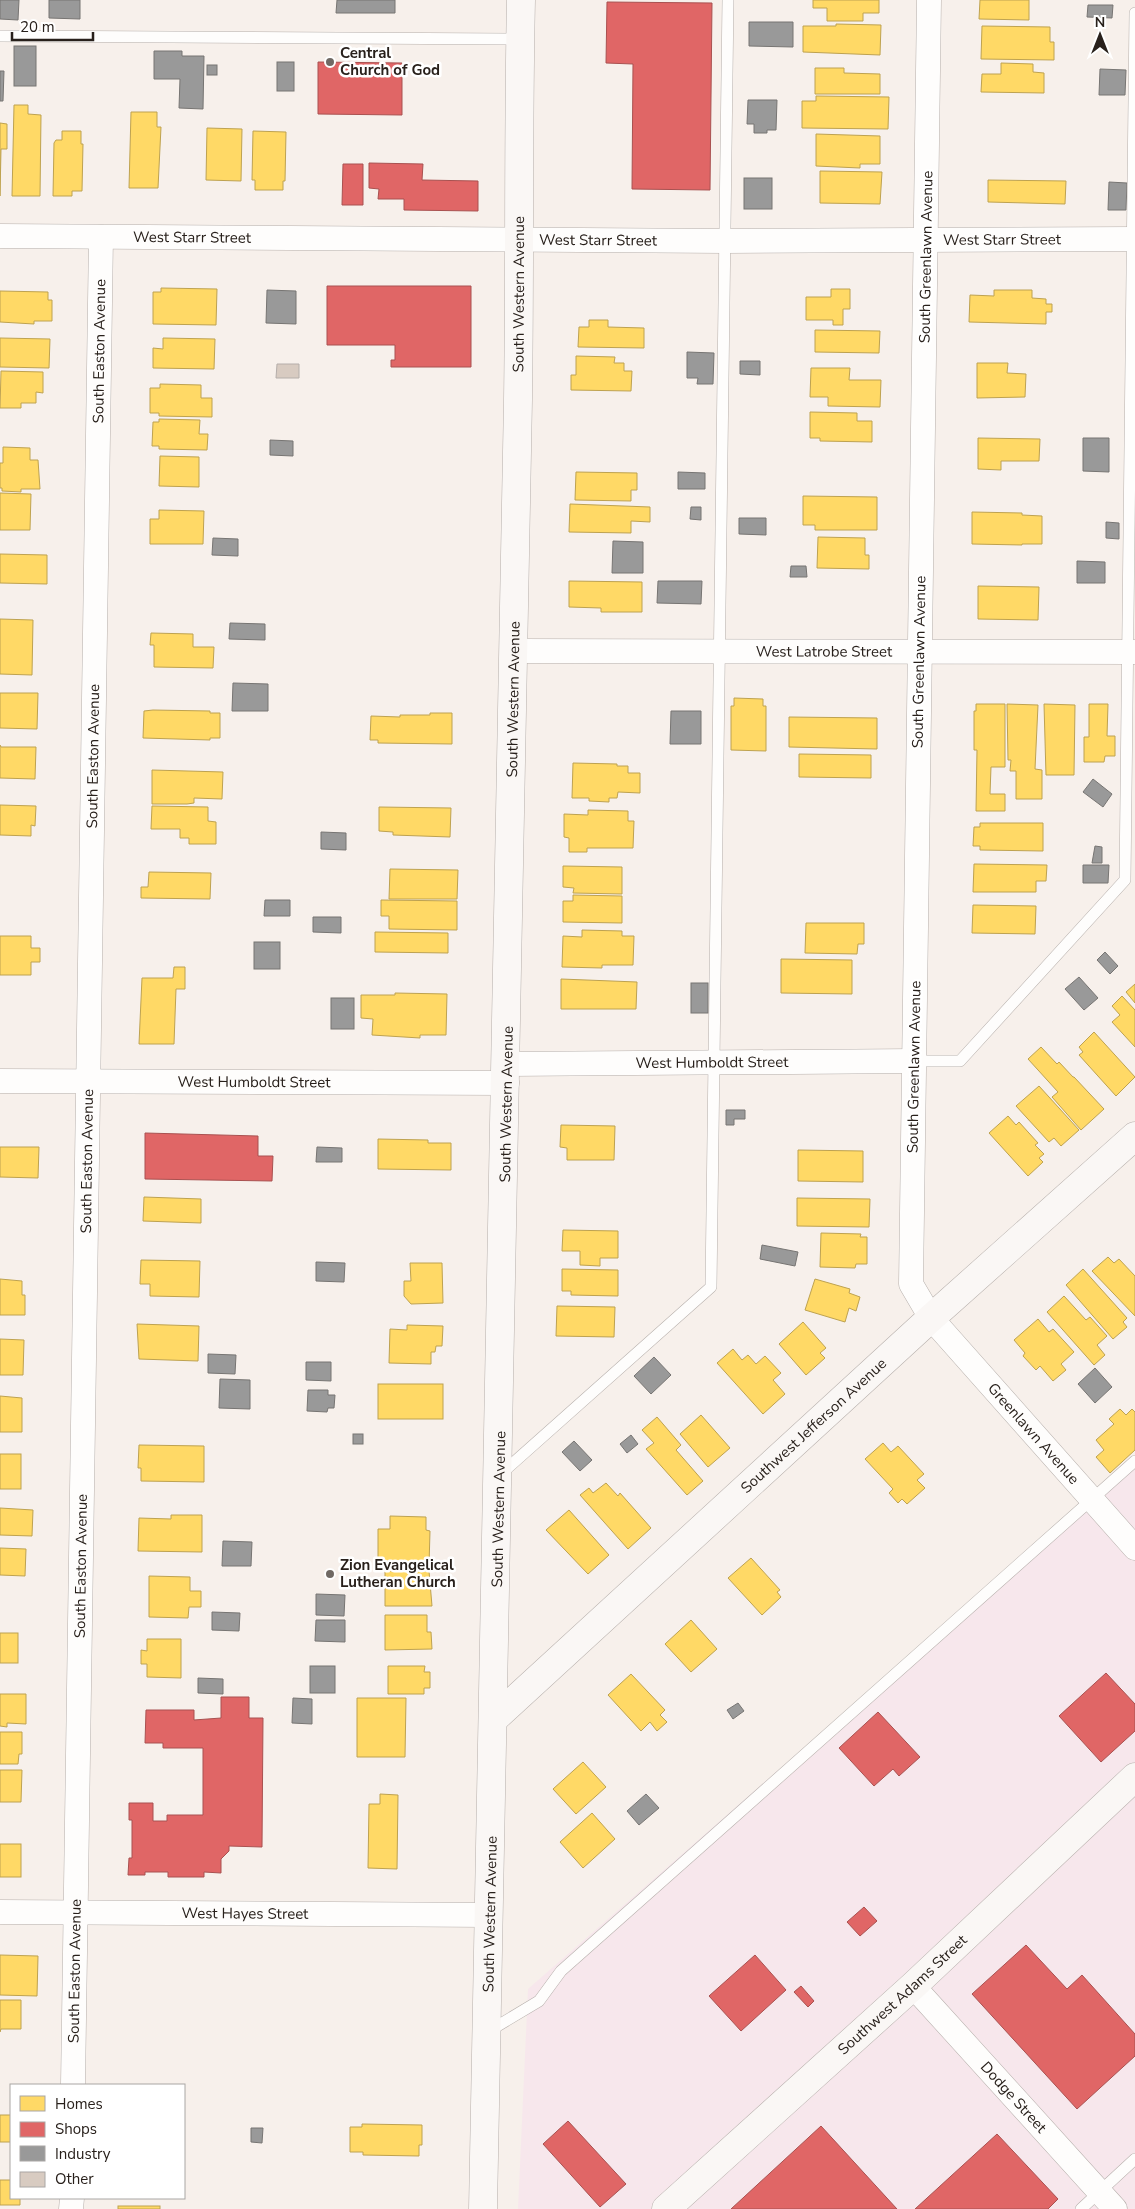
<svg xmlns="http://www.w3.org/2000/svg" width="1135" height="2209" font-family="'Nunito Sans',sans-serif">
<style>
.industrial{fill:#f7e7ec}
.homes{fill:#ffd966;stroke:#bea250}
.shops{fill:#e06666;stroke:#a95150}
.industry{fill:#999;stroke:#777573}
.building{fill:#d8cbc1;stroke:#b5aeaa}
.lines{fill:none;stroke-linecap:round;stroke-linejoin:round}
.service-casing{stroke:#b6afab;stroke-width:12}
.minor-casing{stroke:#b6afab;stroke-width:25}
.secondary-casing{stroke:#b6afab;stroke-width:29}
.service{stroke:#fefdfc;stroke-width:11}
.minor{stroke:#fefdfc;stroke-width:24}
.secondary{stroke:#faf7f5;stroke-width:28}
.poi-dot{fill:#706964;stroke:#fff;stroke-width:2}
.labels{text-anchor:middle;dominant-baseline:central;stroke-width:5;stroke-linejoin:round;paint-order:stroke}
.poi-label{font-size:15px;font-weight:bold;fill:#28201b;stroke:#fff;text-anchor:start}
.street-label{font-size:15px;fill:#28201b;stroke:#fff}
</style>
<rect width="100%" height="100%" fill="#f7f0eb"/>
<path class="industrial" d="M1135 1458V2209H518L528 1989Z"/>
<g class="homes">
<path d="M813 0H879V13H863V21H827V8H813Z"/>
<path d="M980 0H1029V20L979 19Z"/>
<path d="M836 24 881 25 880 55 803 52V26H836Z"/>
<path d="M982 26 1050 27V42H1054V60L981 59Z"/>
<path d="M1001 63 1033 64V72L1044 73V93L981 92 982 74H1001Z"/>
<path d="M815 68H844V73L880 74V94H815Z"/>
<path d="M816 96 889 97 888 129 802 128V101H816Z"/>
<path d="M14 105H28V114L41 115 40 196H12Z"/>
<path d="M131 112H157V127H161L158 188H129Z"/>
<path d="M0 123 7 124V149H1L0 196Z"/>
<path d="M207 128 242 129 241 181 206 180Z"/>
<path d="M62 131H81V144H83L82 191H72V196H53L54 143 56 140H62Z"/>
<path d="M253 131 286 132 285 181H283V190H255V180H252Z"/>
<path d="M816 134 880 136V164H860V168L816 166Z"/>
<path d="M820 171 882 172 880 204 820 203Z"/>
<path d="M988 180 1066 181 1065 204 988 202Z"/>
<path d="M161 288 217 289 216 325 153 324V292H161Z"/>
<path d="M831 289H850V309H843V325H833V320H806V297H831Z"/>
<path d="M994 290H1032V298L1046 299V304H1052V312H1046V324L969 322 970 295 994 296Z"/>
<path d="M0 291 48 292V300H52V321H34V324L0 322Z"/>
<path d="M589 320H608V327L644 328V348L578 347 579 327H589Z"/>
<path d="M815 330 880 331 879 353 815 352Z"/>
<path d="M0 338 50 339 49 368 0 367Z"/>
<path d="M163 338 215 339 214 369 153 368V348L163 349Z"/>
<path d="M576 356 615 357 614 363H624V371H632L631 391 571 390V375H576Z"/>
<path d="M977 363H1008L1007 373 1026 374 1025 397 977 398Z"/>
<path d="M811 368H850L849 380H881L880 407 828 406V397H810Z"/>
<path d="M1 371 43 372V393L36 392V403H21V408H0Z"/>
<path d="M160 384 201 385V398H212V417L159 416V413H150V388H160Z"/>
<path d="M810 412 857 413V421H872V442L820 441V438H810Z"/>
<path d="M159 419 200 420 199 434H208L207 450 159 449V446H152L153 422H159Z"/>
<path d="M978 438 1040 439 1039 461H1001V470L978 469Z"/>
<path d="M3 447 30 448V460H38L40 489H21V492L2 491V488H0V463H3Z"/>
<path d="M160 456 199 457V487L159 486Z"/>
<path d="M576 472 637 473V490H631V501L575 500Z"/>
<path d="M0 493 31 494 30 530H0Z"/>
<path d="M803 496 877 497V530H815V525H803Z"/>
<path d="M570 504 650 507V522L631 521V533L569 532Z"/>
<path d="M159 510 204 511 203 544H150V519H159Z"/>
<path d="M972 512 1022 513V515L1042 516V544H1022V545L972 544Z"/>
<path d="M818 537 865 538V555H869V569L817 568Z"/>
<path d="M0 554 47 555V584L0 583Z"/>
<path d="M569 581 642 582V612H601V608L569 607Z"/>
<path d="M978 586 1039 587 1038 620 978 619Z"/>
<path d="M0 619 33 620 32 675 0 674Z"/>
<path d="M151 633 193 634V647H214L213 668 154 667V645H150Z"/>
<path d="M0 693H38L37 729 0 728Z"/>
<path d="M734 698 763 699V706H766V751L731 750V706H734Z"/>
<path d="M976 704H1005V767H991L990 794H1005V811H976L977 750H974V711H976Z"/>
<path d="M1007 704 1038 705 1035 769 1042 770V799H1016V771H1010L1011 760H1008Z"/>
<path d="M1044 704 1075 705 1074 775H1046Z"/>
<path d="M1089 704H1108L1107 736H1115V756H1105L1104 762H1084V737H1089Z"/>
<path d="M153 710 210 711V713H220V738H210V740L143 738 144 711Z"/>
<path d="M430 713H452V744L378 743V740H370L371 716 400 717V715H430Z"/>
<path d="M789 717 877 718V749L789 747Z"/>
<path d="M0 745 1 747H36L35 779 0 778Z"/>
<path d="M799 754 871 755V778L799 777Z"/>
<path d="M573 763 617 764V766H628V773H640V793L618 792 617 798H609V802L589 801V798H572Z"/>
<path d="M152 770 223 772 222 799 194 798V803L187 804H152Z"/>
<path d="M0 805 36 806 35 826 31 825V836L0 835Z"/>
<path d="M152 806 208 807V821L216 822V844H189V838H180V829H151Z"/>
<path d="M379 807 451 808 450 837 393 835V832L379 831Z"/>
<path d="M588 810 628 811V821H634L633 848H587V852H569V838L564 837V814L588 815Z"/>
<path d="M980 823H1043V851L980 850V846H973L974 827H980Z"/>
<path d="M974 864 1047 865 1046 881H1036V892H973Z"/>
<path d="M563 866 622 867V894L573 893 574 888 563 887Z"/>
<path d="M390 869 458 870 457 899H389Z"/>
<path d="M149 872 211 873 210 899 141 898V887H148Z"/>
<path d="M573 895 622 896V923L563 922V901H573Z"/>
<path d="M381 900 457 901V930L389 929V916H381Z"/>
<path d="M973 905 1036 906 1035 934 972 933Z"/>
<path d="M806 923H864V944H858L857 954 805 953Z"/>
<path d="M582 930 622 931V936H634L633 965H602V968L562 967 563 936 582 937Z"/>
<path d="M375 932 448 933V953L375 952Z"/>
<path d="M0 936H31V948H40V962H31V975H0Z"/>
<path d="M781 959 852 960V994L781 993Z"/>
<path d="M174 967H185V989H176L174 1044H139L142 978H173Z"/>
<path d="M561 979 637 982 636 1009H561Z"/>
<path d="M1135 984V1003L1126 992Z"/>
<path d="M395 993 447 994 446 1035H420V1038L372 1035 373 1019 361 1018V995H395Z"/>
<path d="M1122 996 1135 1010V1047L1112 1022 1120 1015 1112 1006Z"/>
<path d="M1094 1032 1135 1077 1116 1096 1079 1055 1083 1052 1079 1047Z"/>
<path d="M1041 1047 1057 1064 1059 1062 1073 1077H1074L1104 1109 1081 1130 1052 1097 1058 1092 1028 1059Z"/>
<path d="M1039 1086 1079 1130 1061 1146 1054 1138 1049 1142 1016 1106Z"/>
<path d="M1008 1116 1016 1125 1019 1122 1038 1143 1035 1145 1044 1154 1039 1158 1043 1162 1028 1176 989 1133Z"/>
<path d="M561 1125 615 1126 614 1160H567V1148L560 1147Z"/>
<path d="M378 1139 428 1140V1143H451V1170L378 1169Z"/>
<path d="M0 1147H39L38 1178 0 1177Z"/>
<path d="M798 1150 863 1151V1182L798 1181Z"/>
<path d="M144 1197 201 1199V1223L143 1221Z"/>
<path d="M797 1198 870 1199 869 1227 797 1226Z"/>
<path d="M563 1230 618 1231V1258H600V1266L580 1265V1251H562Z"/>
<path d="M821 1233 861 1234 860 1237H867V1264H856L855 1268 820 1267Z"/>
<path d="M1108 1257 1114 1263 1119 1259 1135 1276V1316L1092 1271Z"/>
<path d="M141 1260 200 1261 199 1297 150 1296V1284H140Z"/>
<path d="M410 1263H442L443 1303 411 1304 404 1296V1281H411Z"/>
<path d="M562 1269 618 1270V1296L571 1295V1291H562Z"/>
<path d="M1083 1269 1127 1318 1123 1322 1127 1327 1113 1339 1066 1285Z"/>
<path d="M0 1279 22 1281V1295H25V1315H0Z"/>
<path d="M815 1279 850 1289 849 1293 860 1297 856 1311 849 1308 845 1322 805 1310Z"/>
<path d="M1064 1296 1086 1320 1090 1317 1107 1336 1097 1345 1105 1355 1094 1365 1047 1312Z"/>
<path d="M557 1306 615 1307 614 1337 556 1336Z"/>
<path d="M1038 1319 1049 1332 1053 1329 1074 1352 1061 1364 1066 1370 1053 1381 1040 1366 1036 1370 1023 1356 1025 1353 1014 1340Z"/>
<path d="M803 1322 826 1348 820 1353 825 1358 806 1375 779 1344Z"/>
<path d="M137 1324 199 1326 198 1361 139 1359Z"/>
<path d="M407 1325 443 1326 442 1346H436L435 1352H431V1364L389 1363 390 1329 407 1330Z"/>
<path d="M0 1339 24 1340 23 1375H0Z"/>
<path d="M733 1349 742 1360 748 1355 756 1364 765 1356 781 1373 773 1380 785 1394 763 1414 717 1363Z"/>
<rect x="378" y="1384" width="65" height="35"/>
<path d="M0 1396 22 1398V1432H0Z"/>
<path d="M1120 1409 1126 1415 1132 1409 1135 1412V1450L1110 1473 1096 1457 1104 1450 1096 1440 1114 1424 1109 1419Z"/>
<path d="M701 1415 730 1448 708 1467 680 1434Z"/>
<path d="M657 1417 681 1445 676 1450 703 1481 687 1495 646 1449 654 1443 642 1430Z"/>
<path d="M883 1443 891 1452 898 1446 924 1474 917 1480 925 1488 907 1504 902 1499 898 1503 889 1493 893 1489 865 1459Z"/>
<path d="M139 1445 204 1446V1482L141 1481V1468H138Z"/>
<rect x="0" y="1454" width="21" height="35"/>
<path d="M606 1483 618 1496 620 1493 651 1528 628 1549 580 1495 589 1488 593 1493Z"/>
<path d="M0 1508 33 1510 32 1536 0 1535Z"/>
<path d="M569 1510 609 1555 588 1574 546 1530Z"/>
<path d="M171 1515H202V1552L138 1551 139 1518 171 1519Z"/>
<path d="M390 1516 426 1517V1530L430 1531 429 1566 378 1565V1529H390Z"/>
<path d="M0 1548 26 1549 25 1576 0 1575Z"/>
<path d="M751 1558 780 1590 777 1592 781 1597 762 1615 728 1578Z"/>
<path d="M385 1571H429L432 1606H385Z"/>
<path d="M149 1576 190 1577V1591H201V1607H189L188 1618 149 1617Z"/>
<path d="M385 1615H427V1632H431L432 1649 385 1650Z"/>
<path d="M691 1620 717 1649 691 1672 665 1644Z"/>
<rect x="0" y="1633" width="18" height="30"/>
<path d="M147 1639H181V1678L147 1677V1664H141V1650L147 1651Z"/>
<path d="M388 1666H425L424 1672H430V1688H424V1694H388Z"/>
<path d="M631 1674 665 1710 660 1715 667 1722 657 1731 650 1722 641 1731 608 1695Z"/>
<path d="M0 1694H26V1724L7 1723V1727L0 1726Z"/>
<path d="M357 1698H406L405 1757H357Z"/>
<path d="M0 1732H22V1754H19L18 1764H0Z"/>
<path d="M583 1762 606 1787 576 1814 553 1789Z"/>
<path d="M0 1770H22L21 1802H0Z"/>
<path d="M380 1794 398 1795 397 1869 368 1868 369 1804H380Z"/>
<path d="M592 1813 615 1839 583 1868 560 1842Z"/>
<rect x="0" y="1844" width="21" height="33"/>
<path d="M0 1955 38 1956 37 1996 0 1995Z"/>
<path d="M0 2000H21V2029H1L0 2032Z"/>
<rect x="0" y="2115" width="11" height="27"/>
<path d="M362 2124 422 2125V2145H419V2156L363 2155V2152H350V2127H362Z"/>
<path d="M0 2180H11V2198H20V2205H0Z"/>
<rect x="118" y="2206" width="42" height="3"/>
</g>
<g class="shops">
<path d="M607 2 712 3 710 190 632 189 633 64 606 63Z"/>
<path d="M318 62 402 63V115L318 114Z"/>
<path d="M369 163 423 164 422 180 478 181V211L404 210V199H378L379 189 369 188Z"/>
<path d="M343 164H363V205H342Z"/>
<path d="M327 286H471V367H391V360H395V345H327Z"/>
<path d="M145 1133 258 1136V1156H273L272 1181 145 1179Z"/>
<path d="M1106 1673 1135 1704V1731L1101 1762 1059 1716Z"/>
<path d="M221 1697H249V1718H263L262 1847 229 1846V1851L221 1859V1873L204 1872V1877H168V1872H145V1875H128L129 1858H132V1820H129V1803H153V1821H167V1815H203V1748H163V1743H145L146 1710H194V1720L221 1718Z"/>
<path d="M878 1712 920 1757 899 1776 893 1769 874 1786 839 1748Z"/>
<path d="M864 1907 877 1921 860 1936 847 1922Z"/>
<path d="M1026 1945 1067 1989 1082 1975 1135 2034V2056L1077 2109 972 1994Z"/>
<path d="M755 1955 786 1990 741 2031 709 1996Z"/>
<path d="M801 1986 814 2001 808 2007 794 1992Z"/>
<path d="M568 2121 626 2184 600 2207 543 2144Z"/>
<path d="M821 2126 897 2209H731Z"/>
<path d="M997 2134 1058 2199 1048 2209H915Z"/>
</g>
<g class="industry">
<path d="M0 0H19L18 20 0 19Z"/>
<path d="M49 0H80V19L49 18Z"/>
<path d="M337 0H395V13H336Z"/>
<path d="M1088 5H1113L1112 18 1087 17Z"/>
<path d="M749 22H793V47L749 46Z"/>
<rect x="14" y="46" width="22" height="40"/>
<path d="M154 51H182V56H204L203 109 179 108 180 79H154Z"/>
<rect x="277" y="62" width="17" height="29"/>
<rect x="207" y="65" width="10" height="10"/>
<path d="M1100 69 1126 70 1125 95H1099Z"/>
<path d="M0 71H4L3 101H0Z"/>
<path d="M748 100H777L776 130H767V133H754V124H747Z"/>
<rect x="744" y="178" width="28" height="31"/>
<path d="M1109 182 1127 183 1126 210H1108Z"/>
<path d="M267 290 296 291V324L266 323Z"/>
<path d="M687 352 714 353 713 384H697L698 378H687Z"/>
<path d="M740 361H760V375L740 374Z"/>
<path d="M1083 438H1109V472L1083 471Z"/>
<path d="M270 440 293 441V456L270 455Z"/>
<path d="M678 472 705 473V489H678Z"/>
<path d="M691 507H701V520L690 519Z"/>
<path d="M739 518H766V535L739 534Z"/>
<path d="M1106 522 1119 523V539L1106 538Z"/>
<path d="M213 538 238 539V556L212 555Z"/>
<path d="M613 541 643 542V573H612Z"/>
<path d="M1077 561 1105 562V583H1077Z"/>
<path d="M791 566H806L807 577H790Z"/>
<path d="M658 581H702L701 604 657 603Z"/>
<path d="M230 623 265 624V640L229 639Z"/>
<path d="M233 683 268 684V711H232Z"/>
<path d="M671 711H701V744H670Z"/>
<path d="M1093 779 1112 794 1103 807 1083 792Z"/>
<path d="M321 832 346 833V850L321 849Z"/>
<path d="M1095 846 1102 847V863H1092Z"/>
<path d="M1083 865H1109L1108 883H1083Z"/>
<path d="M265 900H290V916H264Z"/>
<path d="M313 917H341V933L313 932Z"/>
<rect x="254" y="942" width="26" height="27"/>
<path d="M1105 952 1118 966 1110 974 1097 960Z"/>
<path d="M1079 977 1098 998 1084 1010 1065 989Z"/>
<rect x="691" y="983" width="17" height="30"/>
<rect x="331" y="998" width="23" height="31"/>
<path d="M726 1110H745V1119H734V1125H726Z"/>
<path d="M317 1147 342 1148V1162H316Z"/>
<path d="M762 1245 798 1252 795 1266 760 1259Z"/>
<path d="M316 1262 345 1263 344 1282 316 1281Z"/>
<path d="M208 1354 236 1355 235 1374 208 1373Z"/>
<path d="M654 1357 671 1375 651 1394 634 1376Z"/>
<path d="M306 1362H331V1381L306 1380Z"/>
<path d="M1095 1368 1112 1387 1095 1403 1078 1384Z"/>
<path d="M220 1379 250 1380V1409L219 1408Z"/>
<path d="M308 1390H328V1395H335L334 1408H328L327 1412 307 1411Z"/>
<rect x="353" y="1434" width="10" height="10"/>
<path d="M631 1435 638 1444 627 1453 620 1444Z"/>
<path d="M574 1441 592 1460 580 1471 562 1452Z"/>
<path d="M223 1541 252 1542 251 1566H222Z"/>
<path d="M316 1594 345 1595 344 1616 316 1615Z"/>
<path d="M212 1612 240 1613 239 1631 212 1630Z"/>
<path d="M316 1620H345V1642L315 1641Z"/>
<rect x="310" y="1666" width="25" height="27"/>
<path d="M198 1678 223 1679V1694L198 1693Z"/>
<path d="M293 1698 312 1699V1724L292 1723Z"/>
<path d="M738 1703 744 1711 733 1719 727 1710Z"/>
<path d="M646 1794 659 1808 639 1825 627 1811Z"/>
<path d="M251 2128H263L262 2143 251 2142Z"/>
</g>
<path class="building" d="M277 364H299V378H276Z"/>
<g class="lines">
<defs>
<g id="service">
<path d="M0 36 520 39"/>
<path d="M915 1061H960L1125 880 1135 13"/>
<path d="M503 1472 711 1287 728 0"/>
<path d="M489 2031 539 2001 561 1971 1135 1461"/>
<path d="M1081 2209 1135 2159"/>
</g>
<g id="minor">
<path id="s1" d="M929 0 911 1284 931 1318 1135 1548"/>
<path id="s2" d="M0 236 725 241 1135 239"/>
<path id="s3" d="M514 651 1135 652"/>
<path id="s4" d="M508 1064 915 1061"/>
<path id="s5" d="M0 1081 507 1083"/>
<path id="s6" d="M0 1912 490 1915"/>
<path id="s7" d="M913 1986 1115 2209"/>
<path id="s8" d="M73 2085 101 237"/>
<path d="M71 2209 72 2198"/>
</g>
<g id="secondary">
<path id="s9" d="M496 1717 931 1318 1135 1136"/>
<path id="s10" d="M483 2209C498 1606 509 1003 518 400 520 266 518 133 521 0"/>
<path id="s11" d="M666 2209 913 1986 1135 1777"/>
</g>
</defs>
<use href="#service" class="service-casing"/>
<use href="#minor" class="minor-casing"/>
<use href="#secondary" class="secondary-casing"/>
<use href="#service" class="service"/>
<use href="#minor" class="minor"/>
<use href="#secondary" class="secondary"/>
</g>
<g class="poi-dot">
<circle cx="330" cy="62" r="5"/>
<circle cx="330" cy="1574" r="5"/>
</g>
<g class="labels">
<g class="poi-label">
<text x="340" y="53">Central<tspan x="340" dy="17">Church of God</tspan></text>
<text x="340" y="1565">Zion Evangelical<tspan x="340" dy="17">Lutheran Church</tspan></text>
</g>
<g class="street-label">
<text stroke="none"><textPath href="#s2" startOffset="192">West Starr Street</textPath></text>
<text stroke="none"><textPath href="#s2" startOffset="598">West Starr Street</textPath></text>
<text stroke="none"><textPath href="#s2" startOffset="1002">West Starr Street</textPath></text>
<text transform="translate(926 257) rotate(-89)">South Greenlawn Avenue</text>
<text stroke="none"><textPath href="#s10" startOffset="1915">South Western Avenue</textPath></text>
<text stroke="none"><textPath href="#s8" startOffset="1734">South Easton Avenue</textPath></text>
<text stroke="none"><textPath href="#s3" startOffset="310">West Latrobe Street</textPath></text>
<text transform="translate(919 662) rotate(-89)">South Greenlawn Avenue</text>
<text stroke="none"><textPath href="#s10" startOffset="1510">South Western Avenue</textPath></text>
<text stroke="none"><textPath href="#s8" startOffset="1329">South Easton Avenue</textPath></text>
<text stroke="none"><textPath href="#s4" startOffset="204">West Humboldt Street</textPath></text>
<text transform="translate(914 1067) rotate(-89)">South Greenlawn Avenue</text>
<text stroke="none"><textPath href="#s5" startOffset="254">West Humboldt Street</textPath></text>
<text stroke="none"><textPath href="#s10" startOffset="1105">South Western Avenue</textPath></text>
<text stroke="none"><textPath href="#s8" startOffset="924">South Easton Avenue</textPath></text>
<text stroke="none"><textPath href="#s9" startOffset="431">Southwest Jefferson Avenue</textPath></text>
<text stroke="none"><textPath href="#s1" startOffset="1478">Greenlawn Avenue</textPath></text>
<text stroke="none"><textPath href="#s10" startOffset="700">South Western Avenue</textPath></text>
<text stroke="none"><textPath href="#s8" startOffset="519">South Easton Avenue</textPath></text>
<text stroke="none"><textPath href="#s6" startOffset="245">West Hayes Street</textPath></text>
<text stroke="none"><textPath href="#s10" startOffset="295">South Western Avenue</textPath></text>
<text stroke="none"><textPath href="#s8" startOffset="114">South Easton Avenue</textPath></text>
<text stroke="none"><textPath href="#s11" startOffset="319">Southwest Adams Street</textPath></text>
<text stroke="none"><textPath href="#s7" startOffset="150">Dodge Street</textPath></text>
</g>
</g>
<rect x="10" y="2084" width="175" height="115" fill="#ffffff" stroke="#a9a6a4"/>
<rect x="20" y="2096" width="25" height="15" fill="#ffd966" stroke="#a9a6a4"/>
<text x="55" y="2109" font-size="15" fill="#28201b">Homes</text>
<rect x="20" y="2122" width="25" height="15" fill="#e06666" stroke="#a9a6a4"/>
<text x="55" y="2134" font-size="15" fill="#28201b">Shops</text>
<rect x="20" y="2146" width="25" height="15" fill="#999999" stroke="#a9a6a4"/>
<text x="55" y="2159" font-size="15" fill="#28201b">Industry</text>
<rect x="20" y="2172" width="25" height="15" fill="#d8cbc1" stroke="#a9a6a4"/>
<text x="55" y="2184" font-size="15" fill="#28201b">Other</text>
<g transform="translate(1100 35)" stroke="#ffffff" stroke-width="4" paint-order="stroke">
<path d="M0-4L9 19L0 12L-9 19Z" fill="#28201b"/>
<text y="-8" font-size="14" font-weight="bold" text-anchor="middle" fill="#28201b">N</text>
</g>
<path d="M12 32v8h81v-8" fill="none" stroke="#28201b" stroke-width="2.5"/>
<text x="20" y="32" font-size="15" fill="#28201b" stroke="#ffffff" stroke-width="4" paint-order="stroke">20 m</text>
</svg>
